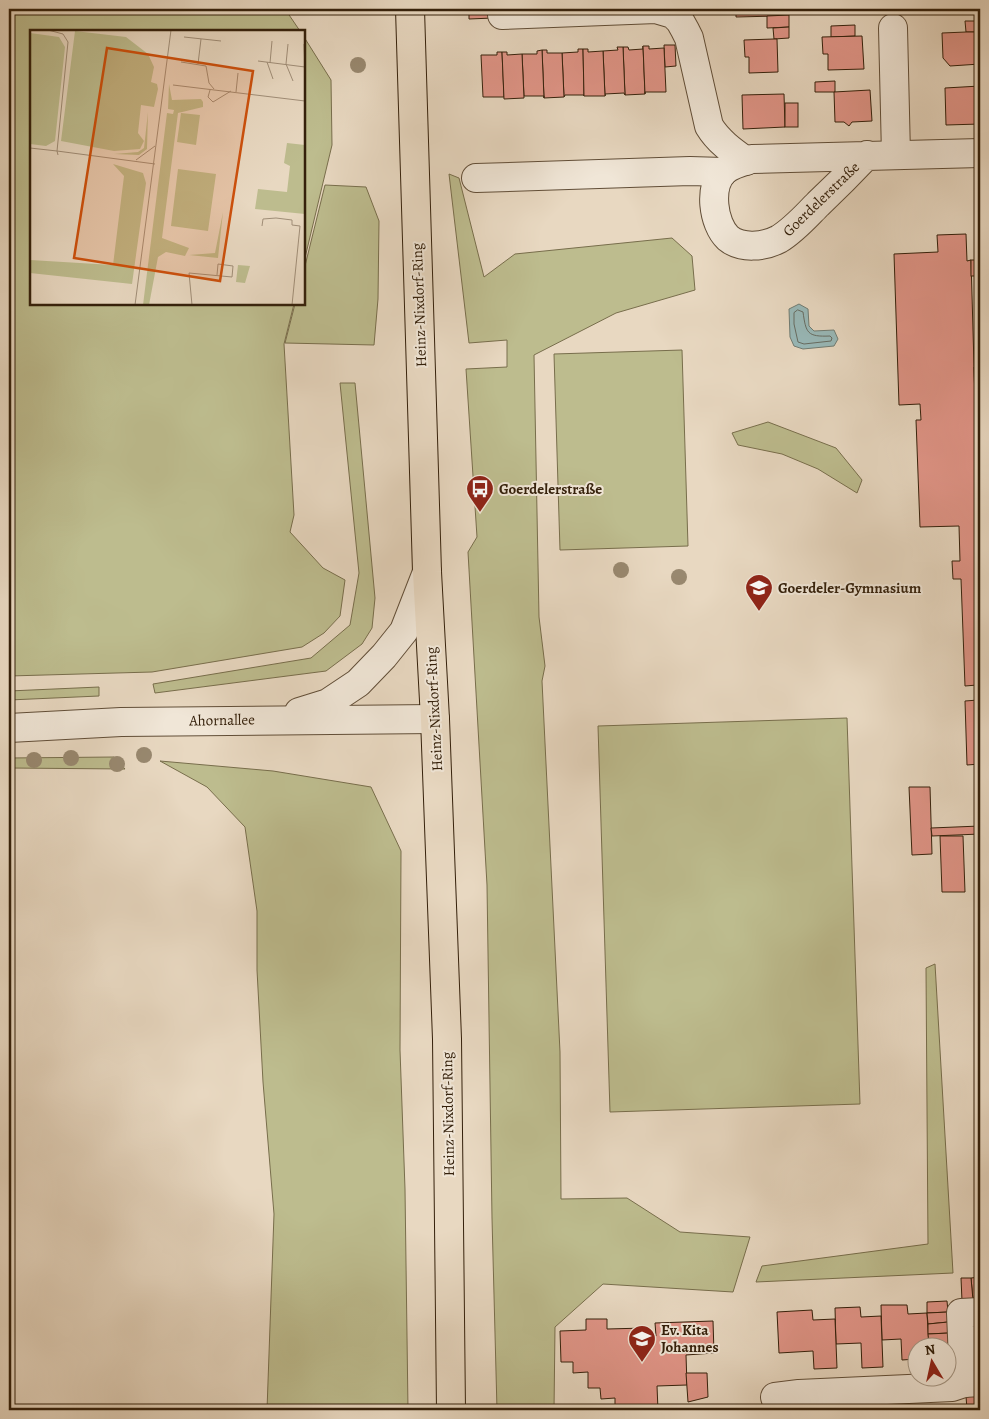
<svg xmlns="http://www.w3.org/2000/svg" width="989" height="1419" font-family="Alegreya,serif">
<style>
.green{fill:#bdbc8e;stroke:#786e4c}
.water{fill:#98b9b9;stroke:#707c73}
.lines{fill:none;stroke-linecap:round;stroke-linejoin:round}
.shore{stroke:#666c62;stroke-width:1}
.building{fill:#e19588;stroke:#34200b}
.minor-casing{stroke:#614e38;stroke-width:30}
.major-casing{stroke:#34200b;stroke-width:30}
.minor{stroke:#f0e6d7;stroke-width:28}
.major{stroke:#e8d8c1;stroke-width:28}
.tree{fill:#98886f}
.labels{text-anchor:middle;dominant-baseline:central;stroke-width:4;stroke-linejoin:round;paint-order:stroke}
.street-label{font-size:15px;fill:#34200b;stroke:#f0e6d7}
.poi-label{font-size:15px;font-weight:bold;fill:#34200b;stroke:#f0e6d7;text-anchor:start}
.inset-road{fill:none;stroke:#a08e78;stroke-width:1}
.view{fill:#cd500c;fill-opacity:0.15;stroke:#cd500c;stroke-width:2.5}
.inset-edge{fill:none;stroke:#34200b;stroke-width:2.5}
</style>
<rect width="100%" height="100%" fill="#e8d8c1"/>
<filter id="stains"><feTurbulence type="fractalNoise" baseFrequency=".004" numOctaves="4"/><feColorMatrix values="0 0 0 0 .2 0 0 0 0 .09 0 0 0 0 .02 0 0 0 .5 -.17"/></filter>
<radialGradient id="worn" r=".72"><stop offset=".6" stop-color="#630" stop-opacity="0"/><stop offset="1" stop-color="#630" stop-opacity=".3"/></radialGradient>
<g class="green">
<path d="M9 9H285L300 31H31V304H294L284 344 294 515 290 532 323 568 345 580 340 616 324 633 302 647 152 672 9 676Z"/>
<path d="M304 37 331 80 332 145 304 262Z"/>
<path d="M449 174 459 178 484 277 515 254 672 238 692 256 695 290 616 313 534 355 539 617 545 666 542 681 560 1052 561 1199 627 1198 680 1232 750 1237 733 1292 603 1284 555 1327 554 1410H497L492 1218 487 885 468 552 477 537 466 369 507 367V340L469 343Z"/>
<path d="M325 185 366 187 379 221 378 299 374 345 285 343 295 304H304V270Z"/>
<path d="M682 350 688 546 560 550 554 354Z"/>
<path d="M340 383H355L375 598 372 628 362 644 326 671 155 693 153 684 311 658 350 625 359 573Z"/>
<path d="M768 422 836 448 862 480 857 493 818 469 782 454 738 445 732 433Z"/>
<path d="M99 687V696L9 700V691Z"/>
<path d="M847 718 860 1104 610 1112 598 726Z"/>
<path d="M114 757 125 769 9 768V758Z"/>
<path d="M160 761 273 771 371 787 401 851 400 1050 405 1189 408 1410H267L274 1214 263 1082 257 970V911L245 827 207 787Z"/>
<path d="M935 964 953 1273 756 1282 762 1266 928 1244 926 968Z"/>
<path d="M972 1323H980V1371L974 1372Z"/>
</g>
<path class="water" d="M799 304 808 309 809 326 814 331 834 330 838 339 834 346 803 349 794 346 790 337 789 309Z"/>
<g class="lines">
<path class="shore" d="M798 310 803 312C806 333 807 337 830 336L832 338 831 341 804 344 798 342 794 324V313Z"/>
</g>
<g class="building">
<path d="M469 9H493V18L469 19Z"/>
<path d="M736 9H778V16L736 17Z"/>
<path d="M839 9H870L839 10Z"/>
<path d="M789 15V27L767 28V16Z"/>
<path d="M965 21H980V32H966Z"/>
<path d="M855 25V36L831 37V26Z"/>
<path d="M789 27V38L774 39 773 28Z"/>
<path d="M966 32H980V64L950 66 943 58 942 33Z"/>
<path d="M862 36 864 69 828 70V54H823L822 37Z"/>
<path d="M774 39H777L778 72 749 73V57H745L744 40Z"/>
<path d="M664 45H675L676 66 665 67Z"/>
<path d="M643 46 645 94 625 95 623 47H628L629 50 643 49Z"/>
<path d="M643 46H649V49L664 48 666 92H645V94Z"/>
<path d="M617 47H623L625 95 624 93 605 94V96L603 51 618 50Z"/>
<path d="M578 49H583L584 96V95H565L564 97 562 53 578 52Z"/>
<path d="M583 49H588V52L603 51 605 96H584Z"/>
<path d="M542 50H547V53H562L564 97 544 98Z"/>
<path d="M542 50 544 98V96H524L522 54H537V51Z"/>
<path d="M497 52H502L504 97H483L481 55H497Z"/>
<path d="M502 52H507V55L522 54 524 98 504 99Z"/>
<path d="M835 81V92H815V82Z"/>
<path d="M980 86V124L946 125 945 88Z"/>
<path d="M870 90 872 121 852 122 849 126 844 122H835L834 92Z"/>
<path d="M784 94 785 127 743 129 742 95Z"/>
<rect x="785" y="103" width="13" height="24"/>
<path d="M966 234 967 261 971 260 975 401H980V764L967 765 965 701 978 700 977 685 965 686 961 579H953L952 561H960L959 526 920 527 916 420H921L920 404 899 405 894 254 938 252 937 235Z"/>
<rect x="971" y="260" width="9" height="16"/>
<path d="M974 367H980V401H975Z"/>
<path d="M909 787H930L932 854 912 855Z"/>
<path d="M980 826V834L932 836 931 828Z"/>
<path d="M940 836H963L965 892H942Z"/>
<path d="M977 1034H980V1054H978Z"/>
<path d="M980 1277V1299L973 1300 971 1278Z"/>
<path d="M961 1278H971L973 1300 962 1301Z"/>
<path d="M947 1301 948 1312 927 1313V1302Z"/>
<path d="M881 1305H907L908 1314 927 1313 929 1346H916V1359L902 1360 901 1339 882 1340Z"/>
<path d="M860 1307 861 1317 881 1316 883 1367 862 1368 861 1343 836 1344 835 1308Z"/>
<path d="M812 1310 813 1320 835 1319 837 1368 814 1369 813 1351 779 1353 777 1312Z"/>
<path d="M948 1312V1322L928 1324 927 1313Z"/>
<path d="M586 1319H607V1329L645 1328V1336H656L655 1323 713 1321 714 1353 686 1355 687 1385 657 1386 658 1410H615V1398L601 1399 600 1388H588V1372L573 1373V1362H561L560 1331 586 1330Z"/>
<path d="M948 1322 949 1333 928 1334V1324Z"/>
<path d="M949 1333V1344L929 1345 928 1334Z"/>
<path d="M949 1344 950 1355H946V1346H929V1345Z"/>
<rect x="946" y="1355" width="4" height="11"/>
<path d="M686 1373H707L708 1397 688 1402Z"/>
<path d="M977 1395 978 1410H967L966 1396Z"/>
<path d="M977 1395H980V1410H978Z"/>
<path d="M723 1407V1410H688V1409Z"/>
</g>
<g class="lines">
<defs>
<g id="minor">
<path d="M502 15 656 9 673 14 680 21 685 30 689 38 709 126C718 141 732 151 746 161"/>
<path d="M893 28 896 155"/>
<path d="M867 155C851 172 835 188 818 204 806 216 794 230 779 239 764 247 741 249 728 238 713 224 708 186 724 171 732 164 742 162 752 159L980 153"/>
<path d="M476 178 690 171 723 172"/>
<path d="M299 712 328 703 358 683 384 656 404 631 427 572"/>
<path d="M9 728 121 722 435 719"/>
<path d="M964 1383 961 1313 980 1312"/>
<path d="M779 1410 775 1397 799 1394 952 1387 964 1383 980 1382"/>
</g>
<path id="major" d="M410 9 423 438 427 572 435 719 447 1039 451 1410"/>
</defs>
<use href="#minor" class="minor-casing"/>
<use href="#major" class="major-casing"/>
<use href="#minor" class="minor"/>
<use href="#major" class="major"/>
</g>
<g class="tree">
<circle cx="358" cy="65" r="8"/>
<circle cx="621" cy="570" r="8"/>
<circle cx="679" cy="577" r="8"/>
<circle cx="144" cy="755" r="8"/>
<circle cx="71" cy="758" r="8"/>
<circle cx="34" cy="760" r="8"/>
<circle cx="117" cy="764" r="8"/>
</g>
<defs>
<symbol id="bus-pin" viewBox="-11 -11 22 30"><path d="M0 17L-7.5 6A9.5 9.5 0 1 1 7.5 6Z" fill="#8f2418" stroke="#f0e6d7"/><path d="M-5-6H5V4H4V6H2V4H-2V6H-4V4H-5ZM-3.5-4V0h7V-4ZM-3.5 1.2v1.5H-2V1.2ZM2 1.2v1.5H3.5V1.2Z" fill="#fff"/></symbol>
<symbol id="school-pin" viewBox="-11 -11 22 30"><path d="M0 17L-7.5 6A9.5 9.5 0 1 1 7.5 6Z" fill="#8f2418" stroke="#f0e6d7"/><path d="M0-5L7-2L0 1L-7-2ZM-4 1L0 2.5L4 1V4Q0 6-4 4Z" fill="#fff"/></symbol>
</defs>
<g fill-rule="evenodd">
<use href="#bus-pin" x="464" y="473" width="32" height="43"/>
<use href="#school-pin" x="743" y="572" width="32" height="43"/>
<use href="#school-pin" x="626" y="1323" width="32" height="43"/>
</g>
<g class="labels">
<g class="street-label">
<text transform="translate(821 199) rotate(-44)">Goerdelerstraße</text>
<text transform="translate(419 305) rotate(-92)">Heinz-Nixdorf-Ring</text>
<text transform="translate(434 709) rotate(-93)">Heinz-Nixdorf-Ring</text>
<text transform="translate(222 720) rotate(-1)">Ahornallee</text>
<text transform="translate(448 1114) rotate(-91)">Heinz-Nixdorf-Ring</text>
</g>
<g class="poi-label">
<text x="499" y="489">Goerdelerstraße</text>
<text x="778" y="588">Goerdeler-Gymnasium</text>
<text x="661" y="1330">Ev. Kita<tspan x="661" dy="17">Johannes</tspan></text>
</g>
</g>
<g transform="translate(30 30)">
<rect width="275" height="275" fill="#e8d8c1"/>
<path d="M45 1 96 7 118 24 124 37 121 52 127 54 128 59 124 77 111 75 108 103 114 111 110 119 84 121 31 111ZM0 3 29 7 35 17 25 111 16 116 0 114ZM139 54 142 70 171 69 173 72V77L148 83 132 208 159 218 155 226 136 222 128 227 119 275H113L137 83 143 84 144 80 138 79ZM118 82 117 119 109 125 84 124 108 122 114 118ZM151 83 170 85 166 115 147 112ZM257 113 275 115V184L225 179 228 159 257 162 260 136 254 133ZM83 134 113 143 116 153 102 254 0 243V230L83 235 94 146ZM148 139 186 144 178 201 141 196ZM193 182 188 228 159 225 185 223ZM208 235 220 236 215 253 206 252Z" fill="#bdbc8e"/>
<path class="inset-road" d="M18 0 33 4 38 12 27 121 125 134M154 7 191 11M258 14 256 34 263 51M274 14 275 40M228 31 275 37M151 32 176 36 179 53 184 59M237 32 243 49M240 33 242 11M168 34 171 9M143 55 275 71M180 60 178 67 183 72 201 61M206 62 208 43M0 118 27 121 28 125M106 130 125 116M232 196 233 189 246 188 262 190V195L270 196 262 275M105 275 141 0M162 275 159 243 202 247 203 236 188 234 187 245"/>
<path class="view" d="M77 18 223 41 190 251 44 228Z"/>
<rect width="275" height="275" class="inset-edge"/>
</g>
<rect width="989" height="1419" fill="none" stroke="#e8d8c1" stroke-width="30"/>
<rect x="10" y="10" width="969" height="1399" fill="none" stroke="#34200b" stroke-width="2.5"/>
<rect x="15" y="15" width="959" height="1389" fill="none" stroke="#34200b"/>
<g transform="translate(932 1362) rotate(351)"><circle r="24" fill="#f0e6d7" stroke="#a59785"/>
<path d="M0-4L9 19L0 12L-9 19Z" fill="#8f2418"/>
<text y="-8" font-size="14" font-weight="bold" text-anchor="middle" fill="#34200b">N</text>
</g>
<rect width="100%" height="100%" filter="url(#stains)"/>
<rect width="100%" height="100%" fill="url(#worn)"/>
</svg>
